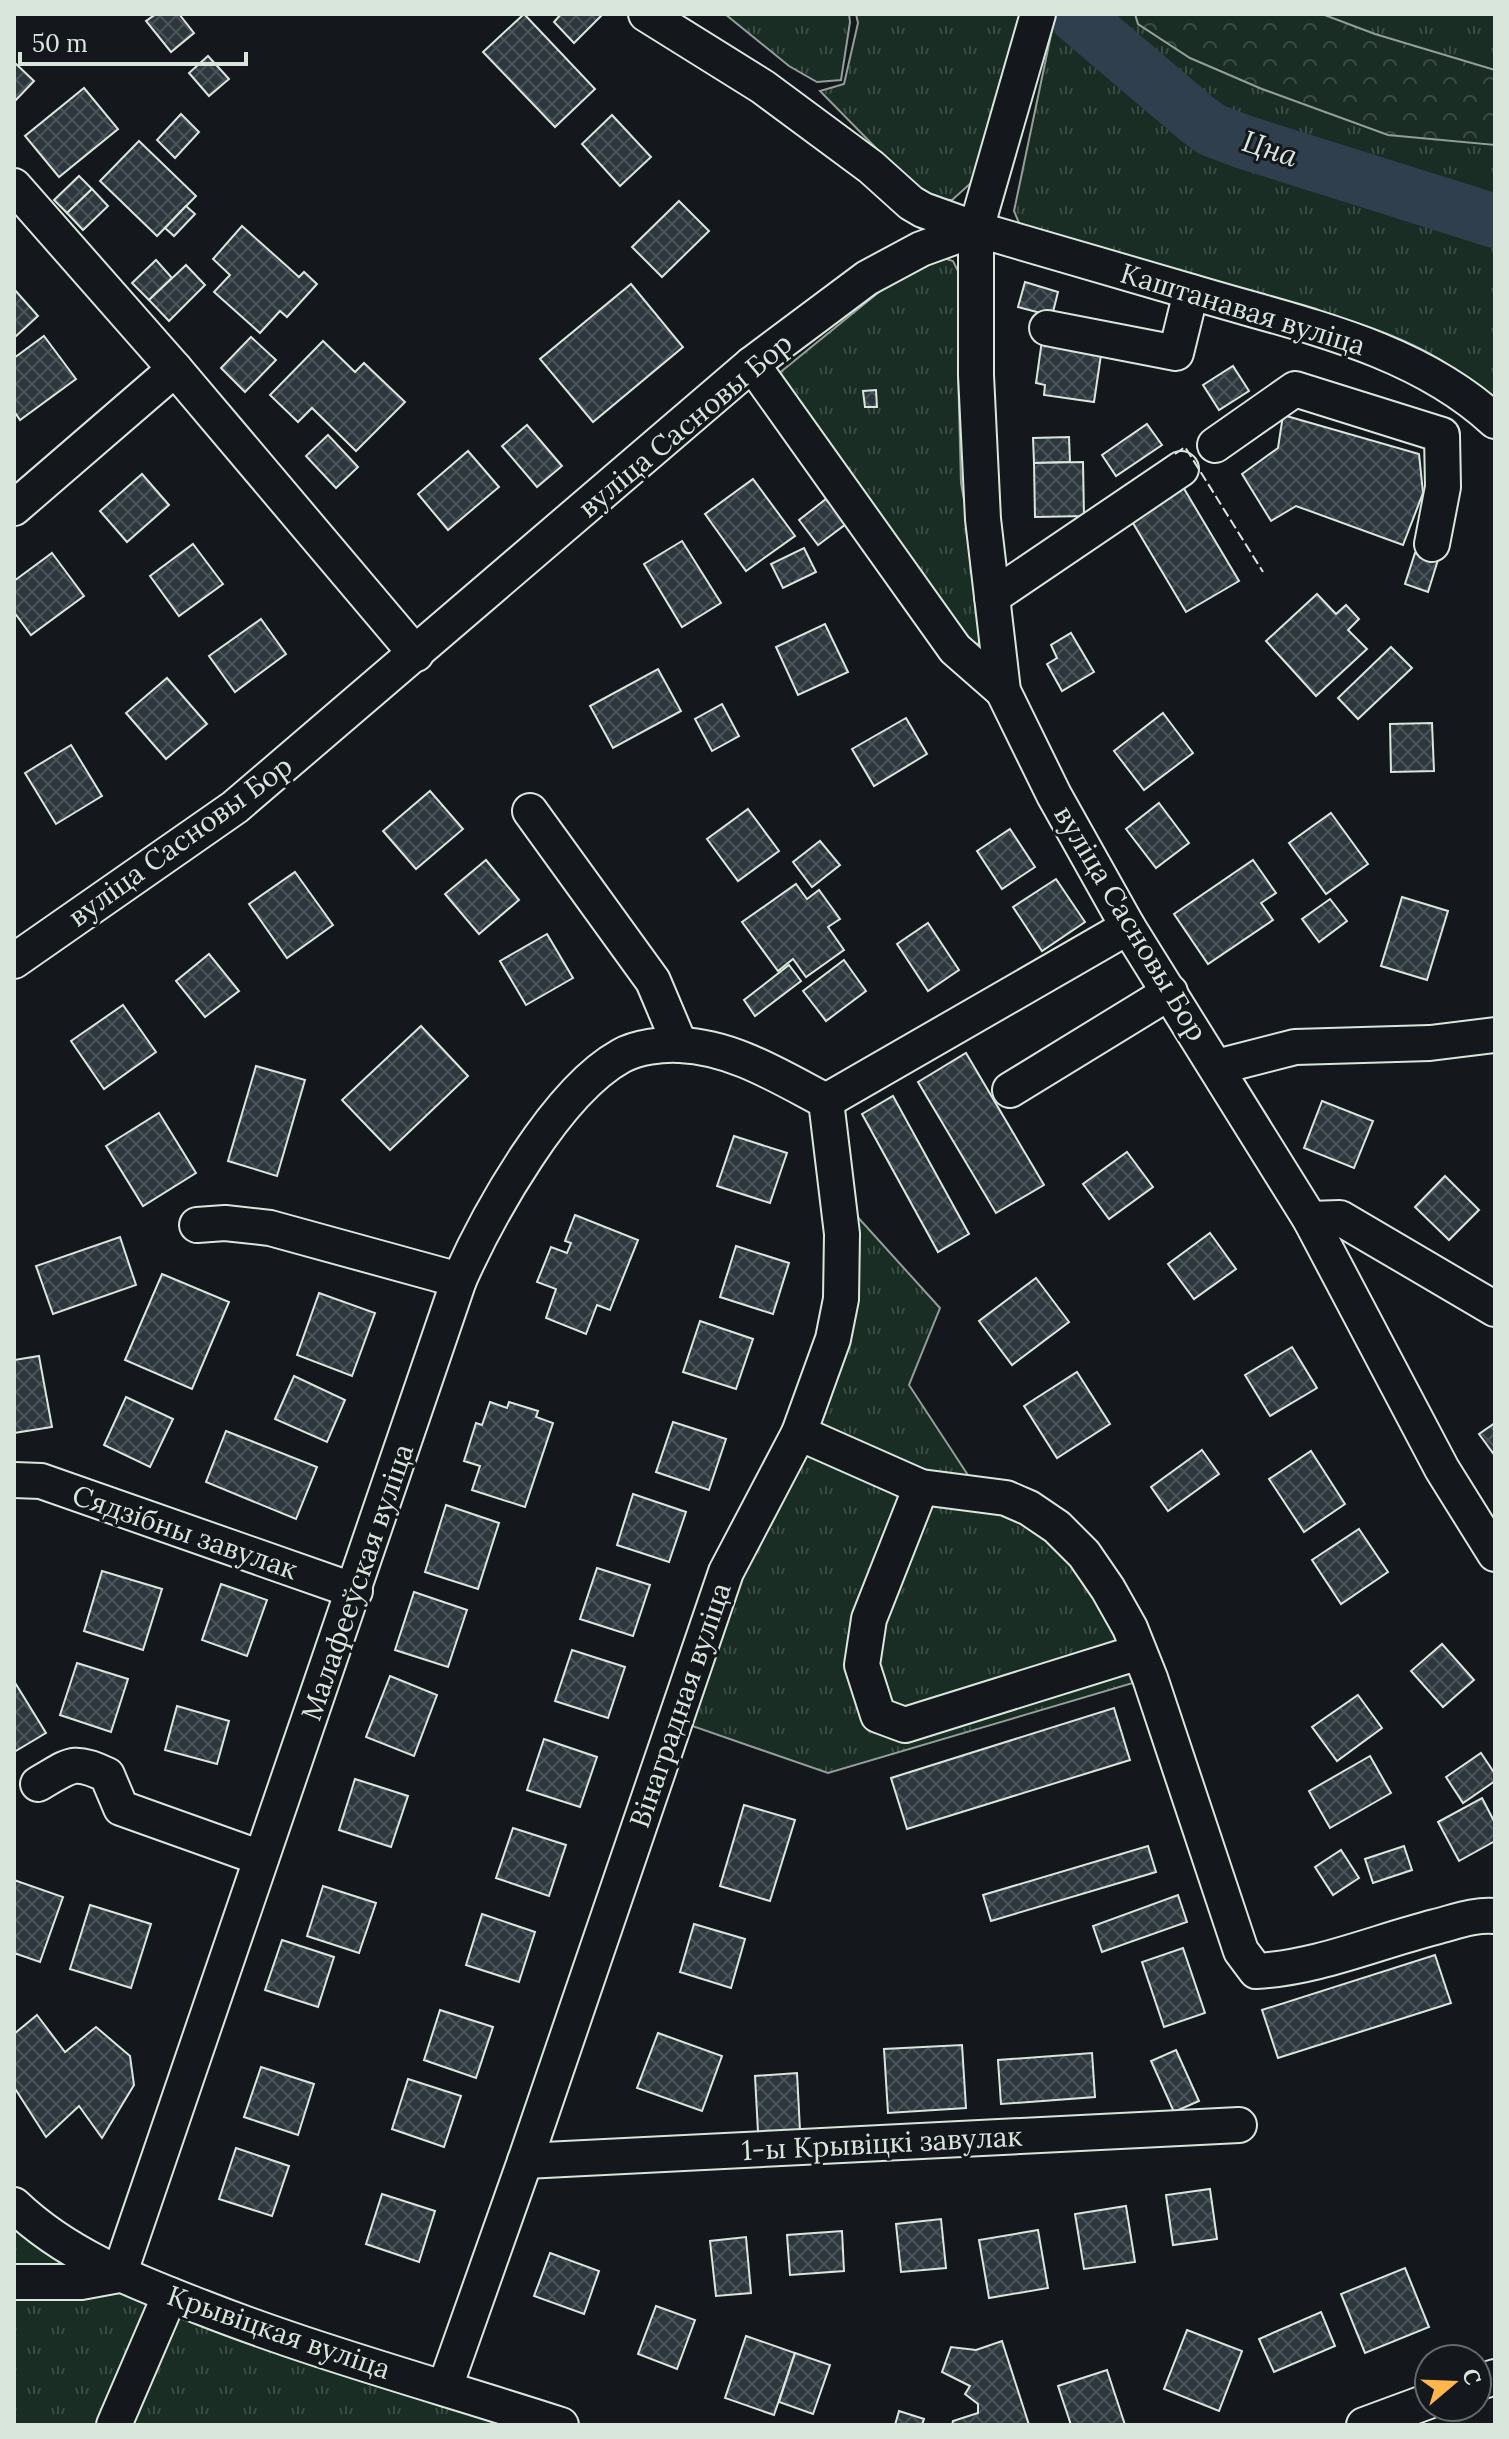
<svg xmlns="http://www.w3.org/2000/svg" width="1509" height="2439" font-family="Lora,serif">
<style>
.grass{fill:url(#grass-tufts);stroke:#939e99;stroke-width:2}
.forest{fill:url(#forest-crowns);stroke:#939e99;stroke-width:2}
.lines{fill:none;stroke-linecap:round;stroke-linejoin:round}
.river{stroke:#2f3f4d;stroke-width:54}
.building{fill:url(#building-cross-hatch);stroke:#d8e6dc;stroke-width:2}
.minor-casing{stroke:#d8e6dc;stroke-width:38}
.minor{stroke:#14181c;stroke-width:34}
.fence{stroke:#d8e6dc;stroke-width:2;stroke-dasharray:10 4;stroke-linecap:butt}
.labels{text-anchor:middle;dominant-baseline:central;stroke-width:6;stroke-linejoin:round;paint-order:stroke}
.street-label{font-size:28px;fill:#d8e6dc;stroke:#14181c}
.water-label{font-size:30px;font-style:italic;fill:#d8e6dc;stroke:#14181c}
</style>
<defs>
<pattern id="grass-tufts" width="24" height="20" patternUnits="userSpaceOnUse" patternTransform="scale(2)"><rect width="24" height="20" fill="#1a2d24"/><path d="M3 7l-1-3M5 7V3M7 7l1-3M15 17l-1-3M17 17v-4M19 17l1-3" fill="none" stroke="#3b4b43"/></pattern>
<pattern id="forest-crowns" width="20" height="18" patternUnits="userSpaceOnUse" patternTransform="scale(2)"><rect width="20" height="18" fill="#1a2d24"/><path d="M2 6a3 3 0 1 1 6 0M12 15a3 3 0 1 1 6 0" fill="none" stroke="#3b4b43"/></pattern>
<pattern id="building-cross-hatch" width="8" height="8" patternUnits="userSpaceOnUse" patternTransform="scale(2)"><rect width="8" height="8" fill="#2c363c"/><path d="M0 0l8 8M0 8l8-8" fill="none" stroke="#4a5358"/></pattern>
</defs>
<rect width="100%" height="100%" fill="#14181c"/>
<g class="grass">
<path d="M725 14H849L850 22 841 80 817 82 789 66Z"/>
<path d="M856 14H1020L983 156 971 183 952 200 926 199 820 91 844 84 858 23Z"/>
<path d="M1083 14H1495V210L1219 123Z"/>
<path d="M1062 16 1202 138 1495 233V402C1482 394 1473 383 1461 374 1430 350 1391 334 1354 322L1034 243 1022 230 1014 211 1052 30Z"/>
<path d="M937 256 953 261 960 275 964 295 958 368 961 483 978 579 981 636 978 644 973 646 772 379 879 292 921 261Z"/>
<path d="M835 1192 940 1308 909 1385 981 1495 1057 1527 1150 1678 828 1773 675 1720 833 1339Z"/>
<path d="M14 2205 59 2242 561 2425H14Z"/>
</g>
<path class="forest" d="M1135 14H1322L1375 34 1495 70V145L1388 135 1262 89 1190 58 1138 24Z"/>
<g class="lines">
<path class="river" d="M1077 17 1197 119 1212 130 1244 142 1495 221"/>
</g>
<g class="building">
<path d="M156 14H179L194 33 171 52 146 21Z"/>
<path d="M524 14 595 89 555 127 483 52Z"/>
<path d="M561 14H603L574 43 554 22Z"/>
<path d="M208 56 229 79 209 96 189 73Z"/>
<path d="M14 62 34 81 14 102Z"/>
<path d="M84 88 118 129 59 177 25 136Z"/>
<path d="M181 114 199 132 175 158 157 140Z"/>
<path d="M612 115 651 157 620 186 582 144Z"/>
<path d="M139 141 196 196 157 236 100 181Z"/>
<path d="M79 176 92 189 67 213 54 200Z"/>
<path d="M92 189 108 206 83 230 67 213Z"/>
<path d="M679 201 709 231 662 277 632 247Z"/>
<path d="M186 206 195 214 174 236 165 228Z"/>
<path d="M242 226 299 277 304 272 317 284 287 317 280 311 260 333 214 292 230 275 213 259Z"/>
<path d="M156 260 172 278 149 300 132 283Z"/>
<path d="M186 265 205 285 169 321 149 300Z"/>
<path d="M1025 282 1058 292 1052 316 1018 307Z"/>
<path d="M631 284 683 347 593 422 540 359Z"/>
<path d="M14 289 38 316 14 338Z"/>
<path d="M44 336 76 379 20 420 14 411V358Z"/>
<path d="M251 337 276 360 245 392 221 368Z"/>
<path d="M1042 340 1102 348 1094 402 1044 395 1045 385 1036 383Z"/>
<path d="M323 341 355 372 364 363 405 402 356 451 312 408 298 422 270 395Z"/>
<path d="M1233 366 1249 391 1219 410 1203 385Z"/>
<path d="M876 390 877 407H865L863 391Z"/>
<path d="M1283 415 1419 454 1423 493 1403 545 1296 506 1271 521 1242 474 1278 448Z"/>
<path d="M1147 424 1162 445 1116 476 1102 455Z"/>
<path d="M527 425 562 466 537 487 502 446Z"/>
<path d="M328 435 358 467 336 488 306 456Z"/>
<path d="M1069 437 1070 462 1034 463 1033 438Z"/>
<path d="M468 451 499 487 448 530 418 494Z"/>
<path d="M1083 462 1084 516 1035 517 1034 463Z"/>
<path d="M142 474 169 505 127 542 100 511Z"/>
<path d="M753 479 795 536 746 571 705 514Z"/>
<path d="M1183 487 1239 581 1186 612 1130 518Z"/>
<path d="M826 499 846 524 818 545 799 520Z"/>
<path d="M682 541 721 603 682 627 644 564Z"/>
<path d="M193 544 223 584 179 616 150 576Z"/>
<path d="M804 548 816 572 783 588 771 564Z"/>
<path d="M52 553 84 596 31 635 14 612V581Z"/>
<path d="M1415 553 1438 560 1428 592 1405 584Z"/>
<path d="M1317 594 1336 614 1346 605 1359 619 1348 630 1367 649 1316 696 1266 641Z"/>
<path d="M261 619 286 654 235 692 209 656Z"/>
<path d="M825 624 848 672 798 695 776 647Z"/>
<path d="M1071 633 1094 672 1062 691 1047 664 1057 658 1051 645Z"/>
<path d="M1391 647 1412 668 1358 719 1338 698Z"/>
<path d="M658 669 681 711 613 748 590 706Z"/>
<path d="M167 678 207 724 166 759 126 713Z"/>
<path d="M722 704 739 736 712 751 695 719Z"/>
<path d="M1163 713 1193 753 1144 790 1114 751Z"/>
<path d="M906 718 927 754 874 786 852 749Z"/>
<path d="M1432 723 1434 771 1391 772 1390 724Z"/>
<path d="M71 745 102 796 56 824 25 773Z"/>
<path d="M430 791 463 829 416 869 383 831Z"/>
<path d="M1159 803 1189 843 1156 868 1126 829Z"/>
<path d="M748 809 779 851 738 881 707 839Z"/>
<path d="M1331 813 1368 864 1326 894 1289 843Z"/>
<path d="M1010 829 1035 867 1002 889 977 851Z"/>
<path d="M820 841 840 865 812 887 793 862Z"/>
<path d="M486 860 519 900 479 934 445 894Z"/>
<path d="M1253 860 1276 893 1261 903 1273 920 1208 964 1174 914Z"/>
<path d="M295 872 333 925 287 958 249 904Z"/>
<path d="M1056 879 1085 922 1042 951 1013 907Z"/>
<path d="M796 884 807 899 819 890 840 919 828 927 844 950 806 977 793 959 778 971 742 922Z"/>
<path d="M1402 897 1448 911 1427 980 1381 966Z"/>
<path d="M1330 899 1347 921 1319 942 1302 919Z"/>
<path d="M928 923 959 970 928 991 897 944Z"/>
<path d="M547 934 573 978 526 1005 500 961Z"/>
<path d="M209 954 239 991 205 1017 176 981Z"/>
<path d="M844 960 866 991 826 1021 803 991Z"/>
<path d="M789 965 801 981 755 1016 744 1000Z"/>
<path d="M123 1005 156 1052 104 1089 71 1041Z"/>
<path d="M421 1026 468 1076 390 1150 342 1100Z"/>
<path d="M966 1053 1044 1185 996 1213 918 1082Z"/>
<path d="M256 1066 305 1080 277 1176 228 1161Z"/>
<path d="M893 1096 969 1234 938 1252 862 1114Z"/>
<path d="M1322 1101 1373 1121 1354 1168 1304 1148Z"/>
<path d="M159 1113 196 1173 143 1206 106 1146Z"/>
<path d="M734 1136 787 1153 770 1203 717 1186Z"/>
<path d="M1127 1152 1153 1187 1109 1219 1083 1184Z"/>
<path d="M1445 1176 1479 1210 1449 1240 1415 1207Z"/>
<path d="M575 1215 638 1240 610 1310 597 1305 586 1334 546 1318 556 1289 537 1282 551 1247 567 1253 571 1243 565 1241Z"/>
<path d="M1210 1233 1236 1269 1194 1299 1168 1264Z"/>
<path d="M120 1237 136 1285 53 1314 36 1266Z"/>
<path d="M736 1246 789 1263 773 1314 720 1297Z"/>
<path d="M162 1274 229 1302 192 1389 125 1360Z"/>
<path d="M1036 1278 1069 1322 1012 1365 979 1321Z"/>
<path d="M319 1293 375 1313 352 1376 297 1355Z"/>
<path d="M700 1321 753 1339 736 1389 683 1372Z"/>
<path d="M1292 1347 1317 1388 1270 1416 1245 1375Z"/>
<path d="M39 1356 52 1427 14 1433V1360Z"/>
<path d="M1077 1372 1110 1424 1057 1458 1024 1406Z"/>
<path d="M294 1376 345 1400 327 1442 275 1419Z"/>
<path d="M126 1397 173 1419 150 1467 104 1445Z"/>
<path d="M490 1402 507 1408 509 1402 538 1411 536 1417 553 1423 525 1507 472 1490 480 1466 464 1461 476 1423 482 1425Z"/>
<path d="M673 1422 726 1439 709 1490 656 1472Z"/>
<path d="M1495 1423V1456L1479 1434Z"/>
<path d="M226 1431 317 1467 296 1519 206 1482Z"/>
<path d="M1202 1450 1219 1474 1168 1511 1151 1487Z"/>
<path d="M1311 1451 1345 1504 1304 1532 1269 1479Z"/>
<path d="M633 1494 686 1512 669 1562 617 1545Z"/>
<path d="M446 1505 499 1523 478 1589 425 1572Z"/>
<path d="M1359 1529 1388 1572 1341 1604 1312 1560Z"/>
<path d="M597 1568 650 1585 633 1636 580 1619Z"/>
<path d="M102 1571 162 1589 143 1650 84 1631Z"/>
<path d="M221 1584 267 1600 247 1656 202 1640Z"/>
<path d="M414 1592 467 1610 448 1667 395 1650Z"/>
<path d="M1442 1644 1474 1680 1443 1707 1411 1671Z"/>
<path d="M572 1650 625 1667 608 1718 555 1701Z"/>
<path d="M77 1663 128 1679 111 1732 60 1715Z"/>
<path d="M390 1676 437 1695 414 1756 366 1737Z"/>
<path d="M14 1681 46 1733 14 1752Z"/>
<path d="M1358 1695 1382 1728 1337 1761 1312 1727Z"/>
<path d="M177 1706 229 1721 217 1764 165 1750Z"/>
<path d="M1114 1708 1130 1760 907 1829 891 1778Z"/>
<path d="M544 1739 597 1757 580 1807 527 1790Z"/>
<path d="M1481 1753 1495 1774V1781L1463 1803 1446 1777Z"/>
<path d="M1370 1756 1391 1793 1330 1828 1309 1791Z"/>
<path d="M355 1779 408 1796 391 1847 339 1830Z"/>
<path d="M1482 1798 1495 1823V1841L1459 1861 1438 1822Z"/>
<path d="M744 1805 795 1820 770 1901 720 1886Z"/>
<path d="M513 1828 566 1845 549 1896 496 1878Z"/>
<path d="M1148 1846 1156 1872 991 1921 983 1895Z"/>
<path d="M1404 1846 1412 1870 1373 1883 1365 1859Z"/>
<path d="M1341 1850 1359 1878 1333 1895 1315 1867Z"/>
<path d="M14 1880 63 1897 40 1962 14 1953Z"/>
<path d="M323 1886 376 1903 359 1953 307 1936Z"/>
<path d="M1178 1895 1187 1922 1102 1952 1093 1926Z"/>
<path d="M90 1905 151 1924 131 1988 70 1969Z"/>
<path d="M482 1914 535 1932 519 1982 466 1965Z"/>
<path d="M694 1924 745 1939 731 1988 680 1972Z"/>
<path d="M282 1940 334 1957 318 2007 265 1990Z"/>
<path d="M1183 1948 1205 2013 1164 2027 1142 1962Z"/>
<path d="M1435 1955 1451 2003 1278 2058 1262 2010Z"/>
<path d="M440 2010 493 2027 476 2078 424 2060Z"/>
<path d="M37 2015 65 2052 96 2027 130 2056 134 2085 102 2138 79 2106 46 2137 14 2087V2034Z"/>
<path d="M658 2033 722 2056 702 2111 637 2088Z"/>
<path d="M962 2045 966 2108 888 2113 884 2049Z"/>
<path d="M1176 2050 1199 2101 1174 2112 1151 2061Z"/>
<path d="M1092 2053 1095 2097 1001 2104 998 2060Z"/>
<path d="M261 2067 314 2084 298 2135 244 2117Z"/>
<path d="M797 2073 800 2130 758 2132 755 2076Z"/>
<path d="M408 2079 461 2096 444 2147 392 2129Z"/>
<path d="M236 2148 289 2166 272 2216 219 2199Z"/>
<path d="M1210 2189 1217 2239 1173 2245 1166 2195Z"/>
<path d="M382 2194 435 2211 419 2262 366 2244Z"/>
<path d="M1126 2206 1135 2262 1084 2269 1075 2214Z"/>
<path d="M941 2219 946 2268 901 2272 896 2224Z"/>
<path d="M1038 2230 1048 2288 989 2298 979 2240Z"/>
<path d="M842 2231 844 2271 790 2275 787 2235Z"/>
<path d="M746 2237 751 2293 716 2296 710 2241Z"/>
<path d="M550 2253 599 2271 584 2314 534 2296Z"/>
<path d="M1405 2268 1429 2327 1365 2353 1341 2294Z"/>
<path d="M656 2306 695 2320 677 2369 638 2354Z"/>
<path d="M1321 2312 1335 2346 1274 2372 1259 2339Z"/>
<path d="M1187 2330 1242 2351 1219 2411 1164 2389Z"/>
<path d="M746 2336 795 2353 774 2415 725 2398Z"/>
<path d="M1002 2341 1029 2425H952L953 2421 978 2413V2404L965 2394 970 2386 942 2372 951 2347 976 2350Z"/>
<path d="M795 2353 830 2365 813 2414 779 2402Z"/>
<path d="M1107 2370 1125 2425H1071L1058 2386Z"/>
<path d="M899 2411 924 2419 922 2425H895Z"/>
</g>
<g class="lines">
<defs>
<g id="minor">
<path d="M646 14 763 87 871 167 911 203 923 210 976 229C1053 251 1131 274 1209 297 1308 326 1417 349 1495 421"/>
<path d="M1038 14 976 229V375L983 519 1003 691 1054 795 1128 927 1310 1219 1442 1469 1495 1554"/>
<path d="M14 186 175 369 416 654"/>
<path d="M1047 328 1176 353 1191 292"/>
<path d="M752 364 955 649 1003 691"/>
<path d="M1215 445 1295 389 1442 435 1443 487 1432 544"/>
<path d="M14 508 175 369"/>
<path d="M992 597 1181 469"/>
<path d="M530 811 653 981 680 1045"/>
<path d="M14 961 235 807 752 364 867 278 921 249 976 229"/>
<path d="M1217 1067 1295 1047 1430 1043 1495 1035"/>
<path d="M1010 1090 1170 992"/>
<path d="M826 1101 1128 927"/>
<path d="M1310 1219 1340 1218 1495 1309"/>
<path d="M197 1225 225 1223 270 1228 459 1280"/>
<path d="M799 1433 921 1487 1006 1498 1029 1508 1057 1527 1084 1554 1108 1589 1130 1628 1150 1678 1241 1951 1256 1971C1317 1968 1376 1942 1435 1927 1455 1922 1475 1914 1495 1916"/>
<path d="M14 1480 41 1481 355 1591"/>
<path d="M921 1487 869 1619 862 1665 878 1715 905 1725 1139 1652"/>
<path d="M38 1784C70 1766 72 1758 107 1775L121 1808 261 1858"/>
<path d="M525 2161 1239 2125"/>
<path d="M14 2205C67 2256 134 2281 201 2307 318 2353 441 2386 561 2425"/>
<path d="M119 2275C232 1943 348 1612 459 1280 489 1213 556 1092 621 1056 637 1047 662 1044 680 1045 733 1047 780 1077 826 1101L842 1234 841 1299 833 1339 799 1433 726 1572 525 2161 445 2387"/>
<path d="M14 2282H81L119 2275"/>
<path d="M1477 2383 1495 2377"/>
<path d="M114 2425 170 2295"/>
<path d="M1364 2425 1429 2401"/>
</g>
</defs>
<use href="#minor" class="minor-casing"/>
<use href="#minor" class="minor"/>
<path class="fence" d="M1175 454 1185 447 1263 572"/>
</g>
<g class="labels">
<g class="street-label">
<text transform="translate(1243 309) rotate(17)">Каштанавая вуліца</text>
<text transform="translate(685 425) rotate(-40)">вуліца Сасновы Бор</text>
<text transform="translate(180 841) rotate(-36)">вуліца Сасновы Бор</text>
<text transform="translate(1131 923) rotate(59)">вуліца Сасновы Бор</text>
<text transform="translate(185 1532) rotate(19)">Сядзібны завулак</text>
<text transform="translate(357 1582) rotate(-71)">Малафееўская вуліца</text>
<text transform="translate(680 1705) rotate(-71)">Вінаградная вуліца</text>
<text transform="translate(882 2143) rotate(-3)">1-ы Крывіцкі завулак</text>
<text transform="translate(279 2332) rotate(19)">Крывіцкая вуліца</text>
</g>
<g class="water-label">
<text transform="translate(1270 148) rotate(18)">Цна</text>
</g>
</g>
<rect width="1509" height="2439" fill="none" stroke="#d8e6dc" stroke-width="32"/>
<g transform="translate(1453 2383) rotate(71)"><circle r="38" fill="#14181c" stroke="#626a69" stroke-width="2"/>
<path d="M0-6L14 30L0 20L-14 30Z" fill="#ffb74d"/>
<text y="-12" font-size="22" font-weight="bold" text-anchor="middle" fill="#d8e6dc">С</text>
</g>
<path d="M20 52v12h226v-12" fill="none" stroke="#d8e6dc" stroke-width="4"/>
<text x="32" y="52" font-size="24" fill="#d8e6dc" stroke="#14181c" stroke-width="6" paint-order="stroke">50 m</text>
</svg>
